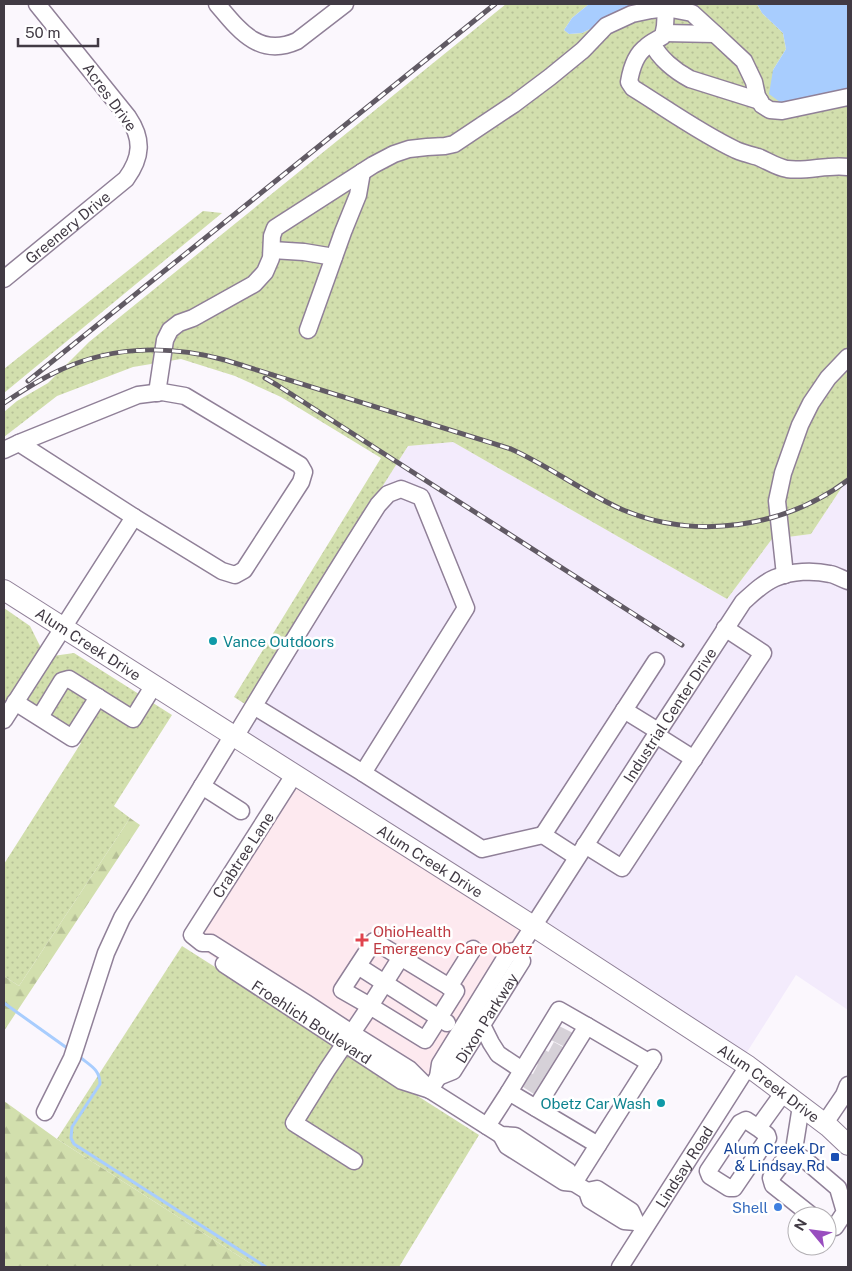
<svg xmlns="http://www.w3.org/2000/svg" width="852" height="1271" font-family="'Public Sans',sans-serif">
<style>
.industrial{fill:#f3ebfc}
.medical{fill:#fde9ef}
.grass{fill:url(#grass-dots)}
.forest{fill:url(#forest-firs)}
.water{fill:#a8cdfe}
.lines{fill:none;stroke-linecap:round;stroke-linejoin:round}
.stream{stroke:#a8cdfe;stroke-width:3}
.minor-tunnel{stroke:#d6d1d8;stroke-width:16;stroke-dasharray:16 8;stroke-linecap:butt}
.minor-casing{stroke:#908098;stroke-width:19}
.major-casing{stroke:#908098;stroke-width:22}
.minor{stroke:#fff;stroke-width:16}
.major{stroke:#fff;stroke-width:20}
.rail-casing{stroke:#615a64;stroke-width:5}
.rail{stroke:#fff;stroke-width:3;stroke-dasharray:9;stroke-linecap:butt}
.culture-dot{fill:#0f9aa8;stroke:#fff;stroke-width:2}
.health-dot{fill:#e0444e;stroke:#fff;stroke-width:2}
.transit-dot{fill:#1a4fb4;stroke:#fff;stroke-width:2}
.shop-dot{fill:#3f7fe0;stroke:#fff;stroke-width:2}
.labels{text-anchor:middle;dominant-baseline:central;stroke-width:5;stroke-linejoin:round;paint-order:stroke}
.street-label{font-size:15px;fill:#413a44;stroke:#fff}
.culture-label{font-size:15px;fill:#0d838f;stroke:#fff;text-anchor:start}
.health-label{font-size:15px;fill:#be3a42;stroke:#fff;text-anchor:start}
.transit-label{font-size:15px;fill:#164399;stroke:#fff;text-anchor:end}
.shop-label{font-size:15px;fill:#366cbe;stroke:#fff;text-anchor:end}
</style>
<defs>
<pattern id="grass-dots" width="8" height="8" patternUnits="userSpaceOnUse" patternTransform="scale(1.25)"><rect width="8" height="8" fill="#d2dfad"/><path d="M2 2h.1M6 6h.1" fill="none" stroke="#b6c096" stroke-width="1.8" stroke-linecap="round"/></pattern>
<pattern id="forest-firs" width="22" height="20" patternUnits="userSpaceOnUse" patternTransform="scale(1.25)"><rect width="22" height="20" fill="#d2dfad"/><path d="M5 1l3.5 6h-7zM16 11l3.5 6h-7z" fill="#b6c096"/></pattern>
</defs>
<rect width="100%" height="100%" fill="#fbf7fd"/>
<path class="industrial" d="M453 442 727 599 772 539 811 534 848 478V1010L796 975 742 1060 229 729 408 446Z"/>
<path class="medical" d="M294 775 533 926 430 1090 402 1081 204 951 196 929Z"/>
<g class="grass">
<path d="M506 4H589L572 18 564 30 569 34 582 33 616 16 645 4H757L762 13 783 33 786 49 773 70 848 93V478L811 534 772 539 727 599 453 442 408 446 245 704 234 697 381 458 281 397 235 376 181 359 133 367 57 396 4 437V412L17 401 48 383 89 342Z"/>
<path d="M203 211 222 213 4 393V369Z"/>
<path d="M4 608 30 626 41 648 7 703 4 701Z"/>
<path d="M74 653 172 715 114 806 130 818 19 986 4 976V864L81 743 24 706 53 656Z"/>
<path d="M182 946 479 1135 399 1267H256L57 1139Z"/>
</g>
<g class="forest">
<path d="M130 818 140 825 4 1031V976L19 986Z"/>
<path d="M4 1101 57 1139 256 1267H4Z"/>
</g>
<g class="water">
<path d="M589 4H645L616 16 582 33 569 34 564 30 572 18Z"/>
<path d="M757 4H848V93L780 102 769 94 773 70 786 49 783 33 762 13Z"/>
</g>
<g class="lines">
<g class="stream">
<path d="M4 1003 67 1048"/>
<path d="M81 1058C91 1066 100 1070 100 1084L72 1127 71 1138 74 1144 266 1267"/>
</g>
<g class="minor-tunnel">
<path d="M555 1033 569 1040"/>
<path d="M550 1049 561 1055"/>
<path d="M541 1057 555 1065"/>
<path d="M535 1070 547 1076"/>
<path d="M527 1080 541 1089"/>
</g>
<defs>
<g id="minor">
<path d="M217 4C239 30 259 58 297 41L345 4"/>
<path d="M666 8 665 26 663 36C657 40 651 42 646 47 636 54 631 70 629 82L633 88C667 109 700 133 736 150 743 153 751 155 758 157 768 161 776 167 787 169 807 172 828 164 848 167"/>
<path d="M664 33 715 34"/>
<path d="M652 43C659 58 675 71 690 79L760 101"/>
<path d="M272 250 304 252 334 257"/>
<path id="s1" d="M4 279 126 179C142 157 143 139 128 117L37 4"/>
<path d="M308 330 343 232 358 195 362 172"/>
<path d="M162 392 185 396 300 465 304 472 301 482 244 570 235 575 222 571 134 517 19 443 138 395Z"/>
<path d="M157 393 165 340 170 330 179 323 193 318 254 284 265 272 271 258 272 236 275 228 373 165 394 154 409 149 427 147 445 146 454 144 514 104 550 77 583 50 606 26 632 14 651 10 666 8 692 13 715 34 744 61 754 82 757 96 762 105 770 110 782 111 848 97"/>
<path d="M4 450 19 443"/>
<path d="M785 575 777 501 783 473 800 425 811 403 828 378 848 357"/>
<path d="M15 702 72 738 98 697"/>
<path d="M624 710 658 731"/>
<path d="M40 717 62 681 69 679 133 719 154 685"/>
<path d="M4 720 134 517"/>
<path d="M656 735 694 759"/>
<path d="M235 737C282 659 329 582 378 505L388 494 401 489 421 497 466 608 363 773 254 706"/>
<path d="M363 773 482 849 543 835 577 857"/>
<path d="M294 775 192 935 202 943H211L306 1003 353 1034 409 1069 430 1090"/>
<path d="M202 786 241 811"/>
<path d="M543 835 656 661"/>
<path d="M585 845 622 868 763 653 725 628"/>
<path id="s2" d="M224 964 402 1081 430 1090 501 1135 515 1136 568 1171 574 1183"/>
<path d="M358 966 447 1023"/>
<path d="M449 987 473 949"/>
<path d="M482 1025 491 1043 498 1054 522 1070"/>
<path id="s3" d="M438 1077 453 1071 522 961 518 950"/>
<path id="s4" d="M430 1090 438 1077 440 1064 509 952 518 950 656 735 743 602C753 593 763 583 775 578 792 571 813 570 830 574 836 575 842 579 848 581"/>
<path d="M509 1092 559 1010 587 1026"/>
<path d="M536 1108 587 1026 650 1063"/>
<path d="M45 1112 72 1058 106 953 122 918 233 735"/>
<path d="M825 1123 844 1095 848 1085"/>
<path d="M487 1126 509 1092 598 1145"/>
<path d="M758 1128 767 1135 768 1138 734 1188H729L710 1176 708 1171 740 1123 746 1120 758 1128 784 1092"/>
<path d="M501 1135 507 1146 564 1182 574 1183 587 1191 590 1200 624 1221 636 1222"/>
<path d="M793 1156 801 1106"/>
<path d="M354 1161 294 1123 327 1070 370 1006 425 1040 456 991 374 941 342 990 370 1006 401 957"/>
<path d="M574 1183 653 1058"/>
<path d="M587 1191 597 1189 631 1211 636 1222 641 1225"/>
<path d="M812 1216 773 1185 771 1178 785 1159 793 1156 804 1159 838 1188 845 1212 835 1227 827 1228"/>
<path id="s5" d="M620 1267 748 1066"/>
</g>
<g id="major">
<path id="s6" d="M4 590 533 926 748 1066 829 1127 848 1145"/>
</g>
</defs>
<use href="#minor" class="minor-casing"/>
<use href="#major" class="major-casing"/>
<use href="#minor" class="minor"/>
<use href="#major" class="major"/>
<defs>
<g id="rail">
<path d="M265 378 277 385 682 645"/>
<path d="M28 381 495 4"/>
<path d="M4 403C19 393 34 383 50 375 105 346 166 344 225 360L511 449C549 466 583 492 621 509 695 541 784 528 848 480"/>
</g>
</defs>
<use href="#rail" class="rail-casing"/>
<use href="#rail" class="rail"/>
</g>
<g class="culture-dot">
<circle cx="213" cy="641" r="5"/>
<circle cx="661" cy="1103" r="5"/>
</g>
<path class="health-dot" d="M359.5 932.5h5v5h5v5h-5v5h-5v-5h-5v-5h5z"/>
<rect class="transit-dot" x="830" y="1152" width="10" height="10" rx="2.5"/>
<circle class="shop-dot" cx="778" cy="1207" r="5"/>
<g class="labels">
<g class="street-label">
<text transform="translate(110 97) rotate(54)">Acres Drive</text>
<text stroke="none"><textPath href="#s1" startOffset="82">Greenery Drive</textPath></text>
<text stroke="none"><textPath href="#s6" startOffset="100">Alum Creek Drive</textPath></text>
<text stroke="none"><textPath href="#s4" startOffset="449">Industrial Center Drive</textPath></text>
<text transform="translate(243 855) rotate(-57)">Crabtree Lane</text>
<text stroke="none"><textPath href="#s6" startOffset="505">Alum Creek Drive</textPath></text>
<text stroke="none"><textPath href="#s3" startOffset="79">Dixon Parkway</textPath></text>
<text stroke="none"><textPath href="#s2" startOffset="105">Froehlich Boulevard</textPath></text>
<text stroke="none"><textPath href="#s6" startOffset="910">Alum Creek Drive</textPath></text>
<text stroke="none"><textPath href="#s5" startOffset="119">Lindsay Road</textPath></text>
</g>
<g class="culture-label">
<text x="223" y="641">Vance Outdoors</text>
<text x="651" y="1103" text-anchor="end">Obetz Car Wash</text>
</g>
<g class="health-label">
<text x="373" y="931">OhioHealth<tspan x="373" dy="17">Emergency Care Obetz</tspan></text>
</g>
<g class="transit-label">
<text x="825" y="1148">Alum Creek Dr<tspan x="825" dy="17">&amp; Lindsay Rd</tspan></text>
</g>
<g class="shop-label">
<text x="768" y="1207">Shell</text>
</g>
</g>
<rect width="852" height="1271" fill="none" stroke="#413a44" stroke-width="10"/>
<g transform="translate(812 1231) rotate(299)"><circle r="24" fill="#ffffff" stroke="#b3b0b4"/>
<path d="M0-4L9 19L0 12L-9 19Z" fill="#994dbf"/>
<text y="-8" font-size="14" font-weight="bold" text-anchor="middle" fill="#413a44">N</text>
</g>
<path d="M18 38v8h80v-8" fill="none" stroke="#413a44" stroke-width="2.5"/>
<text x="25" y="38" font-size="15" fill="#413a44" stroke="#ffffff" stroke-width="4" paint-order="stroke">50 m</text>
</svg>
